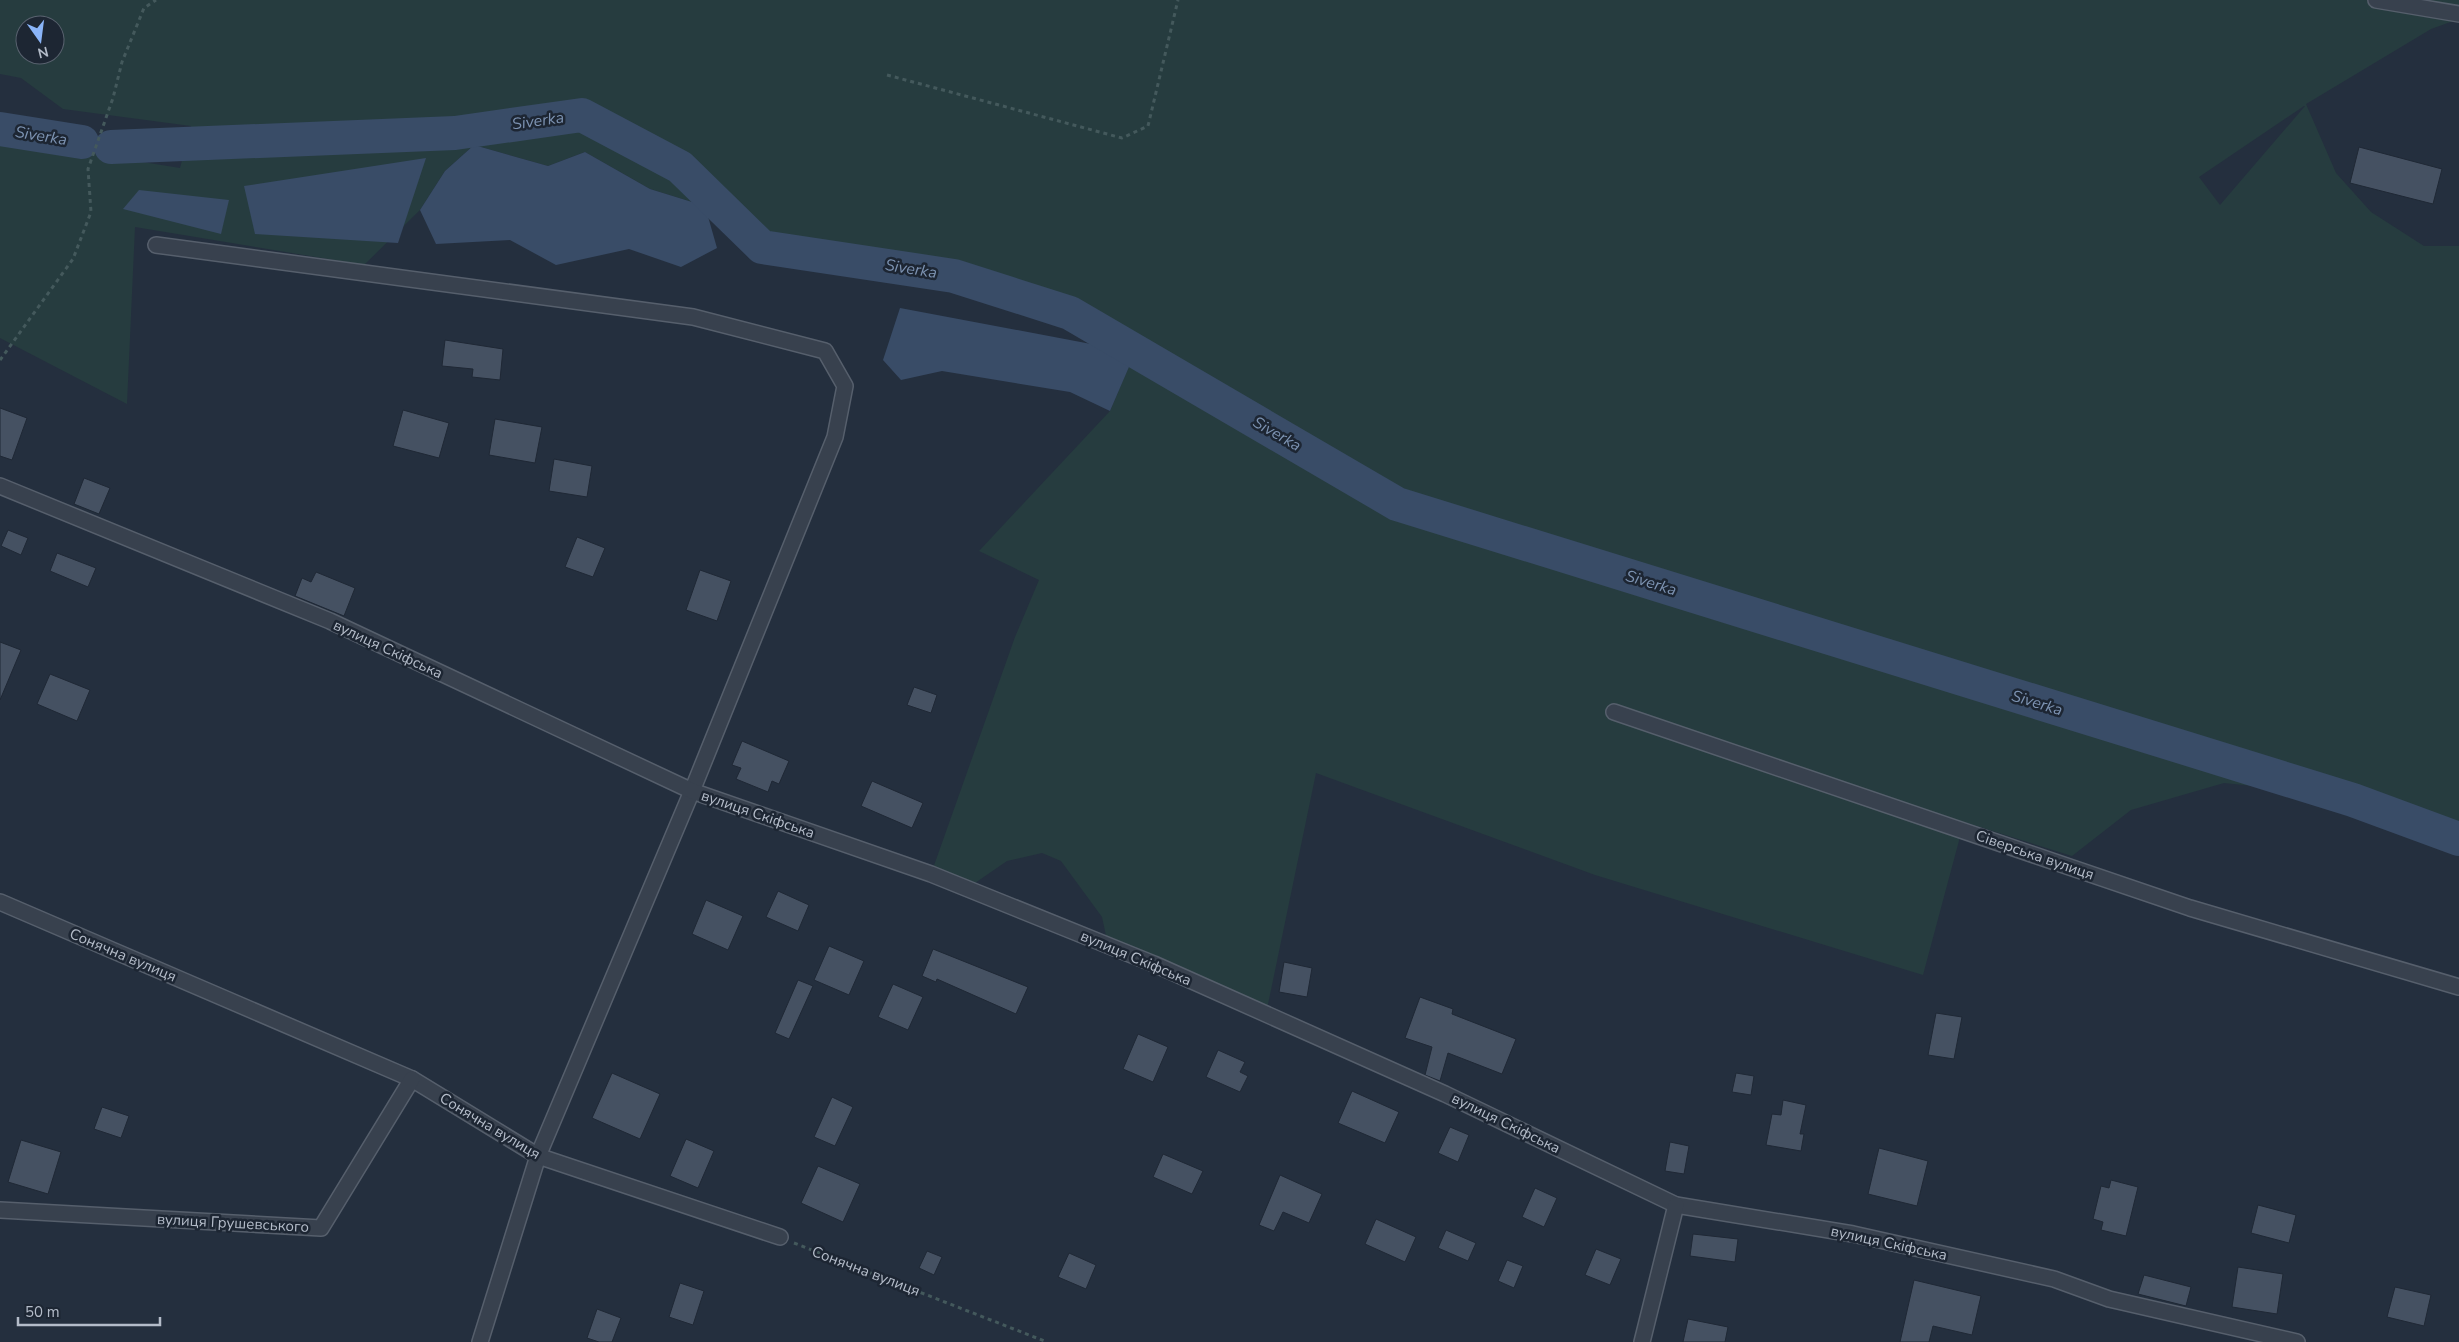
<svg xmlns="http://www.w3.org/2000/svg" width="2459" height="1342" font-family="'Nunito Sans',sans-serif">
<style>
.green{fill:#263c3f;fill-rule:evenodd}
.water{fill:#394c67}
.lines{fill:none;stroke-linecap:round;stroke-linejoin:round}
.river{stroke:#394c67;stroke-width:34}
.building{fill:#455162;stroke:#1f2835}
.street-casing{stroke:#565f6c;stroke-width:18}
.path{stroke:#44595c;stroke-width:3;stroke-dasharray:4 4;stroke-linecap:butt}
.street{stroke:#38414e;stroke-width:15}
.labels{text-anchor:middle;dominant-baseline:central;stroke-width:5;stroke-linejoin:round;paint-order:stroke}
.street-label{font-size:15px;fill:#b4bcc9;stroke:#1d2633}
.water-label{font-size:16px;font-style:italic;fill:#7c92b1;stroke:#1d2633}
</style>
<rect width="100%" height="100%" fill="#242f3e"/>
<path class="green" d="M0 0H2459V19L2431 29 2306 104 2336 173 2371 212 2424 246H2459V839L2437 831 2393 806 2284 789 2224 783 2131 810 2072 856 1964 822 1923 975 1595 875 1316 773 1266 1014 1108 945 1102 917 1061 861 1042 853 1007 861 975 883 931 874 1015 637 1039 580 979 551 1110 411 1141 338 1070 313 954 276 762 247 705 206 650 189 585 152 548 166 474 145 445 171 420 210 364 265 135 227 127 404 0 338V139L180 168 191 126 63 109 21 78 0 74ZM25 25H55V55H25ZM2304 106H2305L2220 205 2199 177Z"/>
<g class="water">
<path d="M474 145 548 166 585 152 650 189 705 206 717 248 681 267 629 249 556 265 510 240 436 244 420 210 445 171Z"/>
<path d="M426 158 398 243 255 234 244 186Z"/>
<path d="M139 190 229 200 221 234 123 209Z"/>
<path d="M900 308 1091 344 1132 360 1110 411 1070 392 942 371 901 380 883 360Z"/>
</g>
<g class="lines">
<g class="river">
<path d="M0 129 82 142"/>
<path d="M111 147 455 133 582 115 680 167 762 247 954 276 1070 313 1397 504 2353 800 2459 839"/>
</g>
</g>
<g class="building">
<path d="M2359 147 2442 169 2433 204 2350 183Z"/>
<path d="M445 340 503 349 500 380 472 377 473 369 442 366Z"/>
<path d="M0 408 27 418 12 460 0 456Z"/>
<path d="M403 410 449 423 439 458 393 446Z"/>
<path d="M495 419 542 427 535 463 489 455Z"/>
<path d="M554 459 592 466 587 497 549 491Z"/>
<path d="M84 478 110 488 99 514 74 504Z"/>
<path d="M8 530 28 538 21 555 1 546Z"/>
<path d="M577 537 605 548 593 577 565 567Z"/>
<path d="M57 553 96 568 88 587 50 571Z"/>
<path d="M700 570 731 581 717 621 686 610Z"/>
<path d="M316 572 355 588 344 616 295 596 302 578 311 582Z"/>
<path d="M0 642 21 650 0 700Z"/>
<path d="M50 674 90 690 77 721 37 704Z"/>
<path d="M914 687 937 695 931 713 907 705Z"/>
<path d="M742 741 789 761 779 784 772 781 768 792 736 779 741 768 732 765Z"/>
<path d="M872 781 923 803 912 828 861 806Z"/>
<path d="M778 891 809 905 798 931 766 917Z"/>
<path d="M706 900 743 916 728 950 692 934Z"/>
<path d="M829 946 864 961 849 995 814 980Z"/>
<path d="M933 949 1028 987 1016 1014 937 979 936 982 922 976Z"/>
<path d="M1284 962 1312 968 1307 997 1279 992Z"/>
<path d="M798 980 813 986 789 1039 775 1033Z"/>
<path d="M893 984 923 997 908 1030 878 1017Z"/>
<path d="M1420 997 1453 1009 1452 1014 1516 1039 1502 1074 1448 1053 1440 1081 1425 1075 1432 1047 1405 1038Z"/>
<path d="M1936 1013 1962 1017 1954 1059 1928 1055Z"/>
<path d="M1138 1034 1168 1047 1153 1082 1123 1069Z"/>
<path d="M1218 1050 1245 1062 1240 1072 1248 1076 1240 1092 1206 1077Z"/>
<path d="M612 1073 660 1094 640 1139 592 1118Z"/>
<path d="M1736 1073 1754 1076 1751 1095 1732 1092Z"/>
<path d="M1352 1091 1399 1112 1385 1143 1338 1123Z"/>
<path d="M832 1097 853 1107 835 1146 814 1137Z"/>
<path d="M1783 1100 1806 1105 1800 1134H1804L1801 1151 1766 1145 1772 1114 1781 1115Z"/>
<path d="M102 1107 129 1116 121 1138 94 1129Z"/>
<path d="M1450 1127 1469 1135 1458 1162 1438 1153Z"/>
<path d="M686 1139 714 1151 698 1188 670 1176Z"/>
<path d="M21 1140 61 1152 48 1194 8 1182Z"/>
<path d="M1670 1142 1689 1146 1684 1174 1665 1171Z"/>
<path d="M1879 1148 1928 1161 1917 1206 1868 1194Z"/>
<path d="M1163 1154 1203 1171 1192 1194 1153 1177Z"/>
<path d="M818 1166 860 1184 843 1222 801 1203Z"/>
<path d="M1280 1175 1322 1194 1309 1223 1283 1212 1274 1231 1259 1225Z"/>
<path d="M2111 1180 2138 1187 2126 1236 2101 1230 2103 1222 2093 1219 2101 1186 2109 1188Z"/>
<path d="M1535 1188 1557 1198 1544 1227 1522 1217Z"/>
<path d="M2258 1205 2296 1215 2289 1243 2251 1233Z"/>
<path d="M1376 1219 1416 1237 1405 1262 1365 1244Z"/>
<path d="M1446 1230 1476 1243 1468 1261 1438 1248Z"/>
<path d="M1693 1234 1738 1239 1735 1262 1690 1256Z"/>
<path d="M1596 1249 1621 1259 1610 1285 1585 1275Z"/>
<path d="M927 1251 942 1257 934 1275 919 1268Z"/>
<path d="M1069 1253 1096 1265 1086 1289 1058 1277Z"/>
<path d="M1507 1260 1523 1266 1514 1288 1498 1281Z"/>
<path d="M2238 1267 2283 1274 2277 1314 2232 1307Z"/>
<path d="M2144 1275 2191 1287 2186 1306 2138 1294Z"/>
<path d="M1914 1280 1981 1296 1972 1335 1933 1326 1929 1342H1900Z"/>
<path d="M680 1283 704 1291 693 1325 669 1317Z"/>
<path d="M2395 1287 2431 1295 2424 1326 2387 1317Z"/>
<path d="M597 1309 621 1318 612 1342H599L587 1338Z"/>
<path d="M1688 1319 1728 1327 1725 1342H1683Z"/>
</g>
<g class="lines">
<defs>
<g id="street">
<path d="M2376 0 2459 14"/>
<path d="M156 245 693 317 825 351 845 386 835 437 692 791 538 1156 480 1342"/>
<path d="M0 486 330 621 692 791 931 874 1154 964 1445 1094 1676 1205 1853 1234 2054 1279 2109 1299 2297 1342"/>
<path d="M1614 712 2190 908 2459 987"/>
<path d="M0 902 412 1079 538 1156 780 1237"/>
<path d="M0 1210 321 1228 412 1079"/>
<path d="M1642 1342 1676 1205"/>
</g>
</defs>
<use href="#street" class="street-casing"/>
<g class="path">
<path d="M887 75 1122 138 1148 126 1178 0"/>
<path d="M0 360 73 259 91 212 88 169 113 98 122 62 144 8 156 0"/>
<path d="M794 1243 1047 1342"/>
</g>
<use href="#street" class="street"/>
</g>
<g class="labels">
<g class="street-label">
<text transform="translate(388 649) rotate(25)">вулиця Скіфська</text>
<text transform="translate(758 814) rotate(19)">вулиця Скіфська</text>
<text transform="translate(2035 855) rotate(19)">Сіверська вулиця</text>
<text transform="translate(123 955) rotate(23)">Сонячна вулиця</text>
<text transform="translate(1136 958) rotate(23)">вулиця Скіфська</text>
<text transform="translate(1506 1123) rotate(26)">вулиця Скіфська</text>
<text transform="translate(490 1126) rotate(31)">Сонячна вулиця</text>
<text transform="translate(233 1223) rotate(3)">вулиця Грушевського</text>
<text transform="translate(1889 1243) rotate(12)">вулиця Скіфська</text>
<text transform="translate(866 1271) rotate(21)">Сонячна вулиця</text>
</g>
<g class="water-label">
<text transform="translate(538 121) rotate(-8)">Siverka</text>
<text transform="translate(41 136) rotate(9)">Siverka</text>
<text transform="translate(911 269) rotate(9)">Siverka</text>
<text transform="translate(1277 434) rotate(30)">Siverka</text>
<text transform="translate(1651 583) rotate(17)">Siverka</text>
<text transform="translate(2037 703) rotate(17)">Siverka</text>
</g>
</g>
<g transform="translate(40 40) rotate(166)"><circle r="24" fill="#1d2633" stroke="#59626f"/>
<path d="M0-4L9 19L0 12L-9 19Z" fill="#8ab4f8"/>
<text y="-8" font-size="14" font-weight="bold" text-anchor="middle" fill="#b4bcc9">N</text>
</g>
<path d="M18 1317v8h142v-8" fill="none" stroke="#b4bcc9" stroke-width="2.5"/>
<text x="25" y="1317" font-size="15" fill="#b4bcc9" stroke="#1d2633" stroke-width="4" paint-order="stroke">50 m</text>
</svg>
